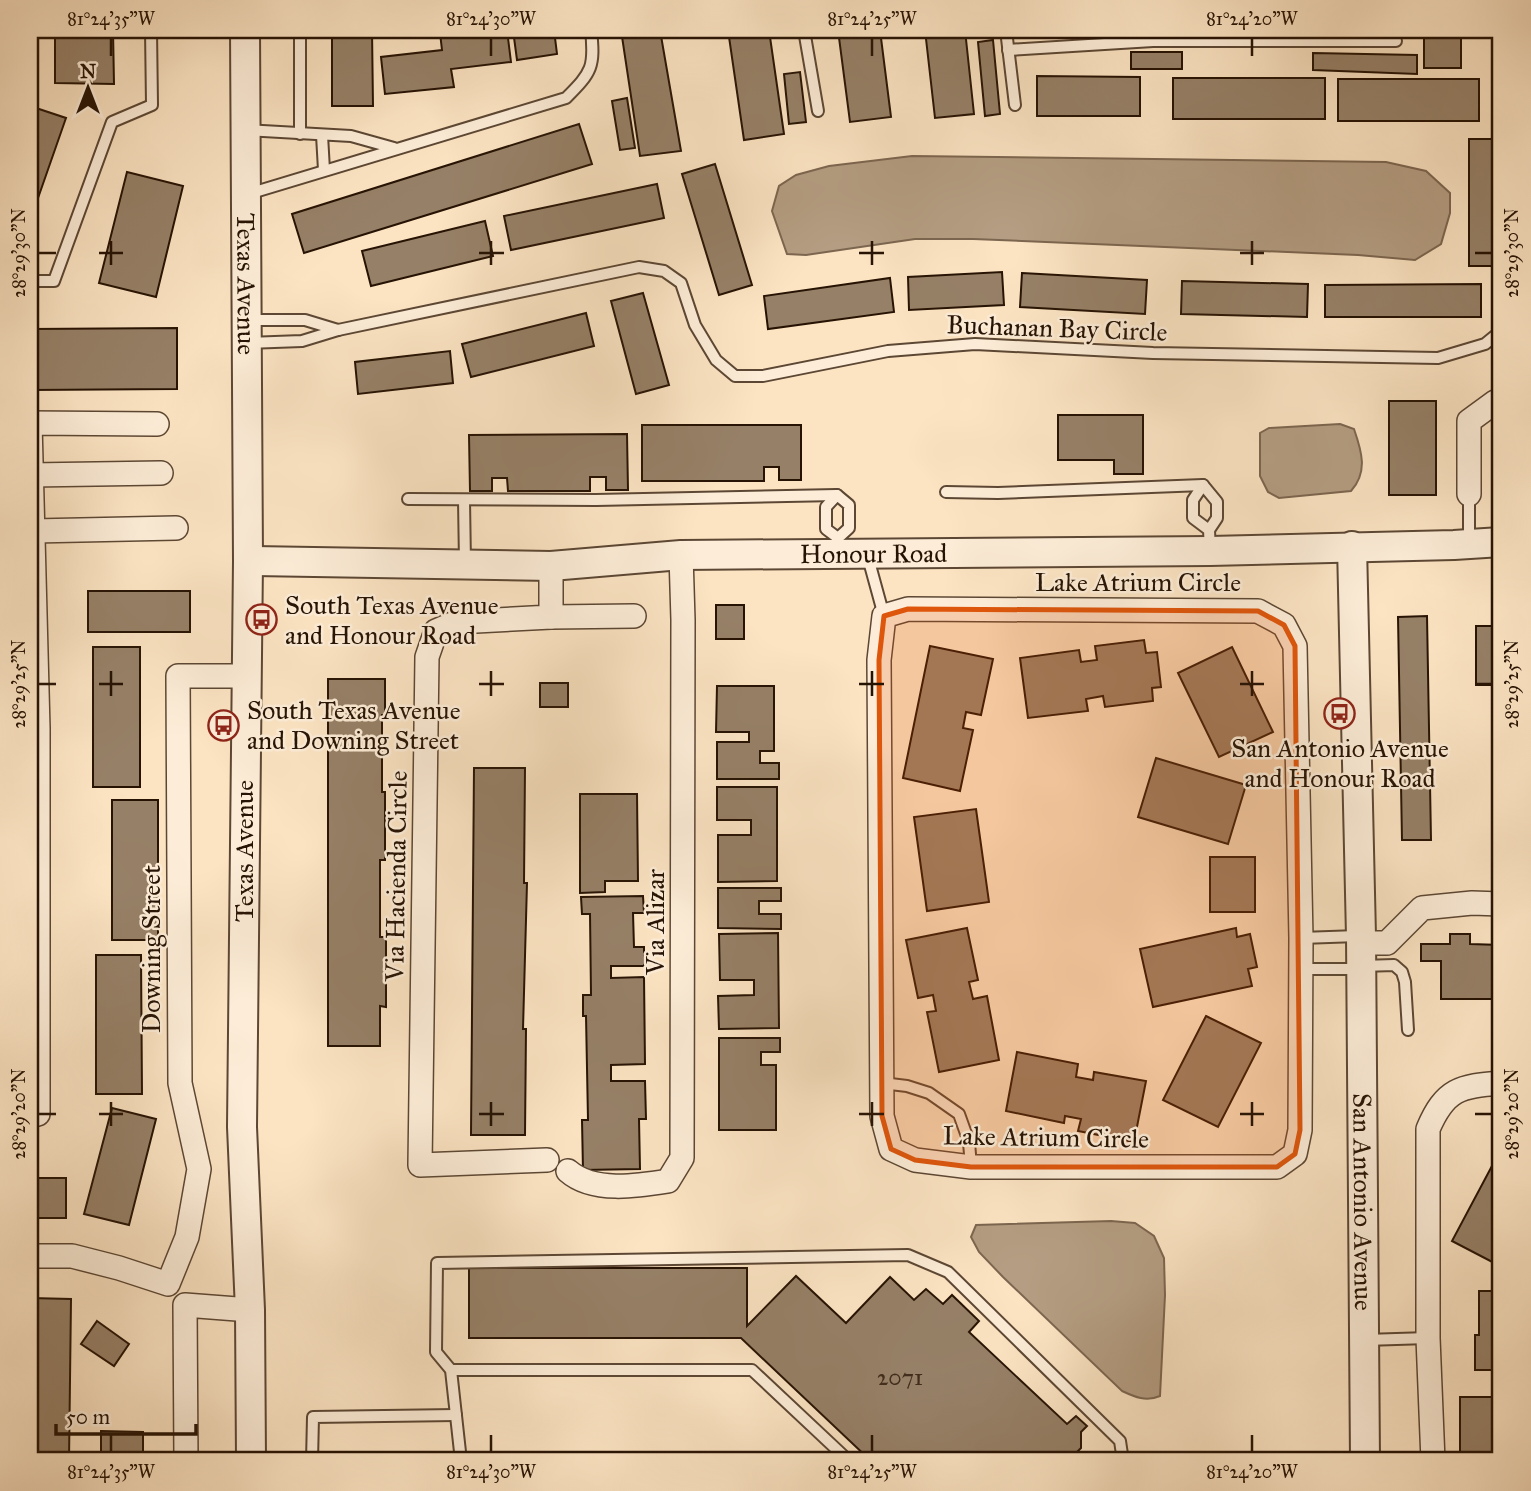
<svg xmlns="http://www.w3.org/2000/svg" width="1531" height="1491" font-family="'IM FELL Great Primer',serif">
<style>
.water{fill:#b49d82;stroke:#7c6650;stroke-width:2}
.building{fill:#968067;stroke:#271304;stroke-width:2}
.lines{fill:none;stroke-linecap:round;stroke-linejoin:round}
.service-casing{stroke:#5c4734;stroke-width:14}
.minor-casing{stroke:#5c4734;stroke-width:26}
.tertiary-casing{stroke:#5c4734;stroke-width:32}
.service{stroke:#fdedd8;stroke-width:10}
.minor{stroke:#fdedd8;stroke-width:23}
.tertiary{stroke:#fdedd8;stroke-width:28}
.marked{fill:#de560c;fill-opacity:0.2;stroke:#de560c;stroke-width:5;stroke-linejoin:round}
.ticks{fill:none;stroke:#271304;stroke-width:2.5}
.labels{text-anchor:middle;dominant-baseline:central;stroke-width:5;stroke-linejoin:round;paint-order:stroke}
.number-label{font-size:23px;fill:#432e1d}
.street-label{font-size:26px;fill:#271304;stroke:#fdedd8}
.poi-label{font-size:26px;fill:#271304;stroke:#fdedd8;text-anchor:start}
.neatline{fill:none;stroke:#271304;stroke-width:2.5}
.ticks-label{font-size:18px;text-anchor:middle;fill:#271304}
</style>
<rect width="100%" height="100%" fill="#fce4c3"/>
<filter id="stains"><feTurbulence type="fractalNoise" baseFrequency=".00286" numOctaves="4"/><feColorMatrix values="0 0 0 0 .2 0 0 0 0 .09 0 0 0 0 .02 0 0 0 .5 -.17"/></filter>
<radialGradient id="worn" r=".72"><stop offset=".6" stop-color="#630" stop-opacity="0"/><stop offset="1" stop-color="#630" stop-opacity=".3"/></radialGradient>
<g class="water">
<path d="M912 156 1386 162 1426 171 1450 193V213L1441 244 1415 260 1358 255 973 239H915L806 255 787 254 772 211 779 186 796 175 829 166Z"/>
<path d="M1340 424 1354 429C1362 452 1368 472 1351 491L1279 498 1268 492 1260 476V433L1269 428Z"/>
<path d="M1111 1221 1135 1223 1154 1236 1164 1258 1165 1295 1160 1396C1146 1402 1135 1397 1122 1391L1003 1277 979 1252 971 1237 976 1225Z"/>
</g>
<g class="building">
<path d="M55 30H113L114 84 55 83Z"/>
<path d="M332 30H372L373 106H332Z"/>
<path d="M468 30H507L511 62 451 69 454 87 385 94 381 57 442 50 440 33Z"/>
<path d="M513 30H554L557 54 517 60Z"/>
<path d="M621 30H660L681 151 640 156Z"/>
<path d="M728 30H769L784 134 744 140Z"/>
<path d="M838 30H880L891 117 850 122Z"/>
<path d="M925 30H965L974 114 935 118Z"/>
<rect x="1424" y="30" width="37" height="38"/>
<path d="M993 40 1000 114 985 116 978 42Z"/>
<rect x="1131" y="52" width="51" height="17"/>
<path d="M1313 53 1417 55V74L1313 70Z"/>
<path d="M800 72 806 122 789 124 784 74Z"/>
<path d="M1037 76 1140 77V116H1037Z"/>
<rect x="1173" y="78" width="152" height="41"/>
<rect x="1338" y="79" width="141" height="42"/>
<path d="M627 98 635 148 620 150 612 101Z"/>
<path d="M30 106 66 118 30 221Z"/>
<path d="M579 124 592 164 304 253 292 214Z"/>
<rect x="1469" y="139" width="32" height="127"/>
<path d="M715 164 752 285 719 295 682 174Z"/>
<path d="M127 172 183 186 156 297 99 283Z"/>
<path d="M657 184 664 218 511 250 504 216Z"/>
<path d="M485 221 493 256 371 286 362 251Z"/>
<path d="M1002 272 1004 305 909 310 908 277Z"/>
<path d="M1022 273 1147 280 1145 314 1020 307Z"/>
<path d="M890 278 894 312 768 329 764 296Z"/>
<path d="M1182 281 1308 284 1307 317 1181 314Z"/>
<path d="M1481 284V317H1325V285Z"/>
<path d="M643 293 669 385 636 394 611 301Z"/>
<path d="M586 313 594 346 471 377 462 344Z"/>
<path d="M177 328V389L30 390V329Z"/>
<path d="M450 351 453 383 358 394 355 362Z"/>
<rect x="1389" y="401" width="47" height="94"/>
<path d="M1058 415H1143V474H1114V460H1058Z"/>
<path d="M642 425H801V480H779V467H764V481H642Z"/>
<path d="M627 434 628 490H606V477H590V491H508L507 478H492V491H470L469 435Z"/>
<rect x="88" y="591" width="102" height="41"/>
<rect x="716" y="605" width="28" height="34"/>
<path d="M1427 616 1431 840H1402L1398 617Z"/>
<rect x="1476" y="626" width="25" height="59"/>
<path d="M1144 640 1146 653 1157 652 1161 687 1152 688 1153 701 1105 707 1103 696 1086 699 1088 711 1028 718 1020 658 1079 650 1081 662 1097 660 1095 646Z"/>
<path d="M930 646 993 659 981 715 966 712 963 728 973 730 960 791 903 778Z"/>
<rect x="93" y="647" width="47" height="140"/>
<path d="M1232 647 1273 732 1219 757 1178 673Z"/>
<path d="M328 679H385V715H382V792H385V860H380V937H386V1007L380 1006V1046H328Z"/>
<rect x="540" y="683" width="28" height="24"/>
<path d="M717 686H774V751H760V763H779V779H717V742H749V732H716Z"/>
<path d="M1494 726H1501V824H1495Z"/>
<path d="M1156 758 1246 785 1228 844 1138 817Z"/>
<path d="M474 768H525L524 883H527L523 1029H526L525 1135H471Z"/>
<path d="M717 787H777V881L718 882V835H751V820H717Z"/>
<path d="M580 794H637L638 881H605V892L580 893Z"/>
<rect x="112" y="800" width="46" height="140"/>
<path d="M976 809 989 902 927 911 914 817Z"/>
<rect x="1210" y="857" width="45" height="55"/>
<path d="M718 888H781V901H759V914H781V929L718 928Z"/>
<path d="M643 896 644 913H633L634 947H644V966H611V978L644 977 645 1064 611 1065V1081H645L646 1119H639L640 1169 583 1170 582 1120H588L586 1016H583V995H591L590 914H582L581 897Z"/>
<path d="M967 928 978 980 969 982 973 999 987 996 999 1060 939 1072 927 1012 936 1011 933 995 918 998 906 940Z"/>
<path d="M1236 928 1237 937 1250 934 1257 967 1248 969 1252 986 1153 1007 1140 949Z"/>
<path d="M778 933 779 1028 719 1029 718 996 754 995V980H720L719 934Z"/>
<path d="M1450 934H1470V944L1501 945V999H1441V961H1421V944H1450Z"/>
<path d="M96 955H141L142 1094H96Z"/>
<path d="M1206 1016 1261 1043 1218 1127 1163 1100Z"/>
<path d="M719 1038H780V1052H761V1065H776V1130H719Z"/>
<path d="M1017 1052 1078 1064 1076 1077 1093 1080 1094 1072 1146 1081 1134 1142 1078 1131 1081 1119 1065 1116 1064 1123 1006 1111Z"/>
<path d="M112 1108 156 1119 129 1225 84 1214Z"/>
<path d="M1501 1149V1263L1500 1266 1452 1241Z"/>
<rect x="30" y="1178" width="36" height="40"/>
<path d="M469 1268H747V1326L796 1276 846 1323 890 1277 914 1300 926 1289 943 1304 952 1295 979 1321 969 1332 1067 1424 1076 1416 1087 1426 1081 1432V1448L1068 1461H871L741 1338H469Z"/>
<path d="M1479 1291H1501V1370H1475V1335H1479Z"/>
<path d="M30 1298 71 1299 69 1461H30Z"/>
<path d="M97 1321 129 1344 114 1366 81 1344Z"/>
<rect x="1460" y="1397" width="41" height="56"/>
<path d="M101 1431 143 1432V1461H101Z"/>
</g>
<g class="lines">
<defs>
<g id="service">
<path d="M804 30 818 111"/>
<path d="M1006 30 1015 105"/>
<path d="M1008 50 1153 41H1396"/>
<path d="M246 130 351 136 394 148"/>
<path d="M300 134V30"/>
<path d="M322 135 324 170"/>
<path d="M248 194 566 98C592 72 595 67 591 30"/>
<path d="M30 281H54L112 122 152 105 151 30"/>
<path d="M248 320H305L338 330"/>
<path d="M249 343 302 341 338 330 639 267 664 271 681 283 695 325 716 360 735 376H763L888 351 975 344 1153 353 1438 358 1485 344 1501 331"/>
<path d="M946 492 998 493 1203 485"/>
<path d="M1469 494V542"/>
<path d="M408 499 596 500 837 495"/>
<path d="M464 500 465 563"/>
<path d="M1209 530 1193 518V500L1203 485 1217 502V518L1209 530 1210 551"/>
<path d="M838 538 826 529V507L837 495 849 505V528L838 538V552"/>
<path d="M867 554 884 616"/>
<path d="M1301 938 1358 936"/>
<path d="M1362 966 1394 965 1402 972 1405 982 1408 1030"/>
<path d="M1301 969H1361"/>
<path d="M882 1083 907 1086 929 1093 959 1114 969 1142 971 1167"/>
<path d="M1365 1340 1428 1338"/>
<path d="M451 1370H752L849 1461"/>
<path d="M312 1461 313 1417 456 1415"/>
<path d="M461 1461 451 1370 436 1352 437 1263 908 1255 948 1272 1120 1441 1123 1461"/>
</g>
<g id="minor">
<path d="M31 475 161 473"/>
<path d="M1469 494V421L1495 402 1501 401"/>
<path d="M33 531 176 528"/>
<path d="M908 609 1258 611 1284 625 1295 646 1301 938 1300 1130 1295 1154 1277 1167H971L915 1160 891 1149 882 1116 879 660 884 616Z"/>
<path d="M551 617 634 616"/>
<path d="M1361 943H1387L1422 908 1472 903 1501 904"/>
<path d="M30 1115 38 1114V728L30 423 157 424"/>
<path d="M547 1160 420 1165 427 657 436 631 457 622 551 617V566"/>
<path d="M568 1171C593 1193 637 1186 668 1181L682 1158 683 620 681 555"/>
<path d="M30 1256H72L119 1268 168 1284 187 1237 199 1169 180 1083 178 676H246"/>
<path d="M186 1461 185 1305 250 1310"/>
<path d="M1433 1461 1428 1338V1129C1445 1089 1460 1086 1501 1083"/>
</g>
<g id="tertiary">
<path id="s1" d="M245 30 248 561 242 1127 250 1310 251 1461"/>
<path id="s2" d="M1352 546 1361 936 1365 1461"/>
<path id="s3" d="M248 561 551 566 681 555 1210 551 1454 545 1501 542"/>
</g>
</defs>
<use href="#service" class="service-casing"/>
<use href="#minor" class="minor-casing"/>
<use href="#tertiary" class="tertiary-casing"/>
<use href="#service" class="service"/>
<use href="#minor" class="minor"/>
<use href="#tertiary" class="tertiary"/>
</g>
<path class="marked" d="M908 609 1258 611 1284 625 1295 646 1300 1130 1295 1154 1277 1167H971L915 1160 891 1149 882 1116 879 660 884 616Z"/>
<path class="ticks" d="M111 38V56M491 38V56M872 38V56M1252 38V56M111 241V265M491 241V265M872 241V265M1252 241V265M38 253H56M99 253H123M479 253H504M859 253H884M1240 253H1264M1475 253H1492M111 671V696M491 671V696M872 671V696M1252 671V696M38 684H56M99 684H123M479 684H504M859 684H884M1240 684H1264M1475 684H1492M111 1102V1126M491 1102V1126M872 1102V1126M1252 1102V1126M38 1114H56M99 1114H123M479 1114H504M859 1114H884M1240 1114H1264M1475 1114H1492M111 1435V1452M491 1435V1452M872 1435V1452M1252 1435V1452"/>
<defs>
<symbol id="bus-ring" viewBox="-11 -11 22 22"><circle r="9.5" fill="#fdedd8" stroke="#8f2418" stroke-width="1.5"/><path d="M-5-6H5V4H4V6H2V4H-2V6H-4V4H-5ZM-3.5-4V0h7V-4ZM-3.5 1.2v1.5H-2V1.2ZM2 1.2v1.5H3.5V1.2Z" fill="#8f2418"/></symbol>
</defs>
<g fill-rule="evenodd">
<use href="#bus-ring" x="244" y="602" width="35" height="35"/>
<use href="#bus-ring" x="1322" y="696" width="35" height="35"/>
<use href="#bus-ring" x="206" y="708" width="35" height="35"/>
</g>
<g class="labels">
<g class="number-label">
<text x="900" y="1377">2071</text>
</g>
<g class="street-label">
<text stroke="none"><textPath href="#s1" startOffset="254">Texas Avenue</textPath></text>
<text transform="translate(1057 328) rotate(2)">Buchanan Bay Circle</text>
<text stroke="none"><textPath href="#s3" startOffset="626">Honour Road</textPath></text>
<text x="1138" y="582">Lake Atrium Circle</text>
<text transform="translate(244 851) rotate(-90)">Texas Avenue</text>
<text transform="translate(396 876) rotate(-89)">Via Hacienda Circle</text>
<text transform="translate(655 922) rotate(-90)">Via Alizar</text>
<text transform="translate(151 949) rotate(-90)">Downing Street</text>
<text transform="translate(1046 1137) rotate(1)">Lake Atrium Circle</text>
<text stroke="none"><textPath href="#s2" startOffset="656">San Antonio Avenue</textPath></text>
</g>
<g class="poi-label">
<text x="285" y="605">South Texas Avenue<tspan x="285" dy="30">and Honour Road</tspan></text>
<text x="247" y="710">South Texas Avenue<tspan x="247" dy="30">and Downing Street</tspan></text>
<text x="1340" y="748" text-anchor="middle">San Antonio Avenue<tspan x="1340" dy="30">and Honour Road</tspan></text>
</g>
</g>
<rect width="1531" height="1491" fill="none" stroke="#fce4c3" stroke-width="77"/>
<g transform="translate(88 88)" stroke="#fdedd8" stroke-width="5" paint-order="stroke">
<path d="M0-5L12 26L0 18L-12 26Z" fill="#271304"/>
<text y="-10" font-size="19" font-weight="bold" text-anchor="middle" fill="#271304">N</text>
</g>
<path d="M56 1424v10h140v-10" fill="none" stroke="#271304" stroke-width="3.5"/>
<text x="66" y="1424" font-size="21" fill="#271304" stroke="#fdedd8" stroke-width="5" paint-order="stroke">50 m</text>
<rect x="38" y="38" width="1454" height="1414" class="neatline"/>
<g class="ticks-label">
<text x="111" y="25">81°24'35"W</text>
<text x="491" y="25">81°24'30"W</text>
<text x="872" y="25">81°24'25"W</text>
<text x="1252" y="25">81°24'20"W</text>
<text transform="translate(19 253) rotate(-90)" y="6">28°29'30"N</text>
<text transform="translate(1512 253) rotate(-90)" y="6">28°29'30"N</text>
<text transform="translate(19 684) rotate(-90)" y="6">28°29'25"N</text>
<text transform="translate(1512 684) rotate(-90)" y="6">28°29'25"N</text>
<text transform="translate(19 1114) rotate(-90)" y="6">28°29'20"N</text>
<text transform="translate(1512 1114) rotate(-90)" y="6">28°29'20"N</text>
<text x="111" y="1478">81°24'35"W</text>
<text x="491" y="1478">81°24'30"W</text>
<text x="872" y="1478">81°24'25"W</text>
<text x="1252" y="1478">81°24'20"W</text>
</g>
<rect width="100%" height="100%" filter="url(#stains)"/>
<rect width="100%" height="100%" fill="url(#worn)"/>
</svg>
